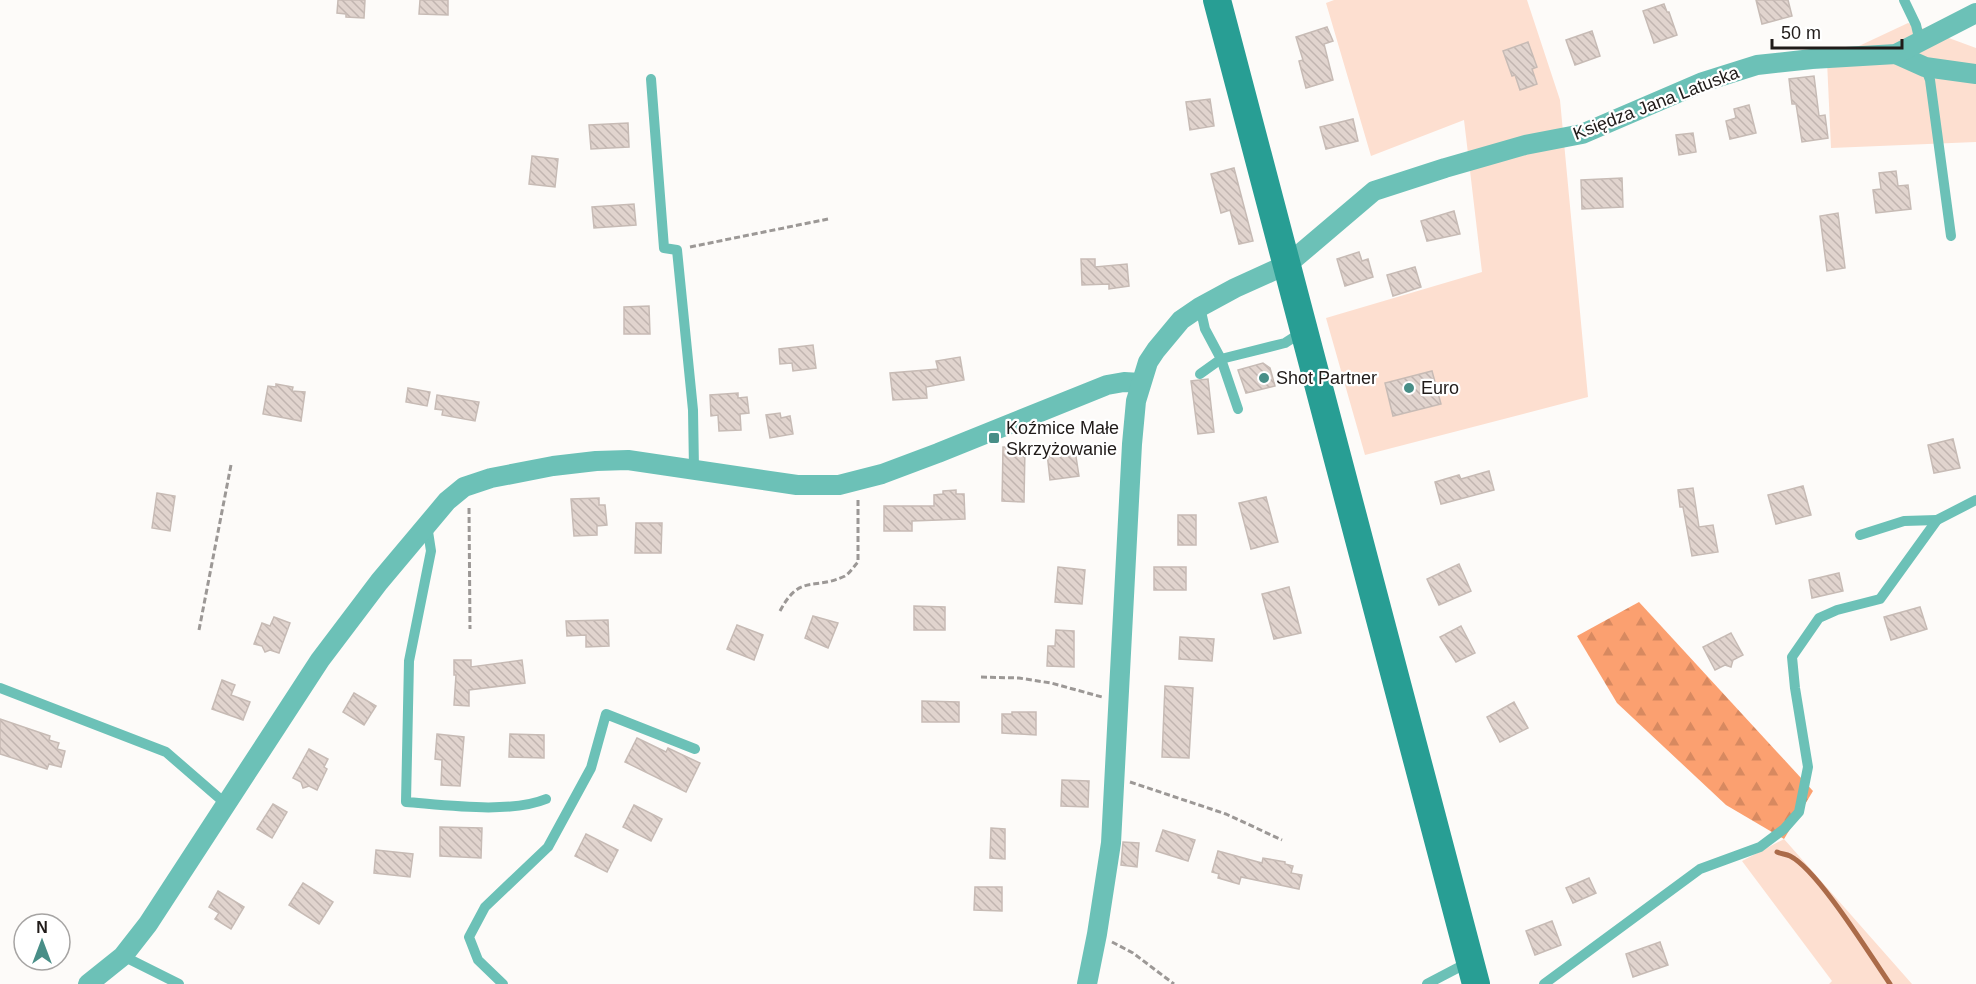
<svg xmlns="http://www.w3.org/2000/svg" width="1976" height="984" font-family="Arial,sans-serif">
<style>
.green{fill:#fddfd0}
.forest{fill:url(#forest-firs)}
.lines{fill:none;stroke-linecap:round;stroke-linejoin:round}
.stream{stroke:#ab6b49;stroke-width:5}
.building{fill:url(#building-back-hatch);stroke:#c7bbb5;stroke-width:1.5}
.path{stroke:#9c9896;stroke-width:3;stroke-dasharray:6 3;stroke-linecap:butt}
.lane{stroke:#6cc1b7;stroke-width:10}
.street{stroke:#6cc1b7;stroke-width:20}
.secondary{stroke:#289e94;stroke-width:28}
.poi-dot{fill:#488e87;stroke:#fff;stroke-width:2}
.labels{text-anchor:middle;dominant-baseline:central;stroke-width:4.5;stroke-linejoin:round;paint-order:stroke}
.street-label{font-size:18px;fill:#201b19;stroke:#fff}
.poi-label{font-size:18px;fill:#201b19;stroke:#fff;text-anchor:start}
</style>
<defs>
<pattern id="forest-firs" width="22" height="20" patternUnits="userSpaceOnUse" patternTransform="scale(1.5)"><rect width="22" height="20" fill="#fba070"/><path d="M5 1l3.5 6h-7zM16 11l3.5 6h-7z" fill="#d78960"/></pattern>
<pattern id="building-back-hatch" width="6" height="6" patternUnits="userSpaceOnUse" patternTransform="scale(1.5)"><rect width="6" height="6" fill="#e1d4ce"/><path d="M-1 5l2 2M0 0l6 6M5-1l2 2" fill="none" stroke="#c1b5b0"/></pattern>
</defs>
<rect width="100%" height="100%" fill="#fdfbf9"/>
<g class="green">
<path d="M1334 0H1527L1560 100 1588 397 1365 455 1326 318 1482 272 1464 120 1371 156 1326 3Z"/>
<path d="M1908 23 1976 48V142L1831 148 1827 61Z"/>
<path d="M1784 839 1912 984H1829L1832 981 1742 861Z"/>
</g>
<path class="forest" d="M1639 602 1813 791 1784 839 1726 805 1617 703 1577 636Z"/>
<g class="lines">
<path class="stream" d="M1777 852C1781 854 1786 854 1790 856 1818 870 1870 955 1890 984"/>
</g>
<g class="building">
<path d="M338 0H365L364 18 346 17V14L337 13Z"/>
<path d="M420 0H448V15L419 14Z"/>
<path d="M1756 0H1788L1792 16 1762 24Z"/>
<path d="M1664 4 1667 12H1669L1677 35 1654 43 1643 11Z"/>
<path d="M1327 27 1333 41 1324 44 1333 80 1306 88 1299 61 1303 60 1296 37Z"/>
<path d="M1592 31 1600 56 1575 65 1566 40Z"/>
<path d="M1528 42 1537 67 1532 69 1537 84 1520 90 1515 75 1512 76 1503 51Z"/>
<path d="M1814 76 1819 116 1825 115 1828 138 1802 142 1796 104H1792L1789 79Z"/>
<path d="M1210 99 1214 126 1190 130 1186 102Z"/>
<path d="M1749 105 1756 133 1730 139 1726 121 1736 118 1734 109Z"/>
<path d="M1353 119 1358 141 1326 149 1320 127Z"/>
<path d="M628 123 629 147 591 149 589 125Z"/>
<path d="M1693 133 1696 152 1679 155 1676 135Z"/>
<path d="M532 156 558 159 555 187 529 184Z"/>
<path d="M1234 168 1253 241 1239 244 1230 210 1221 213 1211 174Z"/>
<path d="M1896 171 1898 186 1908 185 1911 209 1876 213 1873 190 1881 189 1879 173Z"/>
<path d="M1622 178 1623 207 1582 209 1581 180Z"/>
<path d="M634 204 636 225 594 228 592 207Z"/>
<path d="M1454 211 1460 234 1427 241 1421 221Z"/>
<path d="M1838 213 1845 268 1827 271 1820 216Z"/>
<path d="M1359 252 1362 261 1368 259 1373 277 1345 286 1337 259Z"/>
<path d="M1081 259H1095V267L1127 264 1129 286 1109 289V284L1082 285Z"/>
<path d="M1415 267 1421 287 1393 296 1387 275Z"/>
<path d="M649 306 650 334H624V307Z"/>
<path d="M813 345 816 368 793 371 792 363 780 364 779 349Z"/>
<path d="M960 357 964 380 926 387 927 398 893 400 890 373 938 369 936 361Z"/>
<path d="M1263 363 1270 368 1275 386 1246 393 1238 370Z"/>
<path d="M1432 371 1441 404 1393 416 1385 383Z"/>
<path d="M1208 379 1214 432 1198 434 1191 381Z"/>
<path d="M276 384 293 387 292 391 305 392 301 421 263 414 268 386 276 387Z"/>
<path d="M408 388 430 392 427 406 406 402Z"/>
<path d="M738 393V398L747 397 749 413 740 414 741 430 719 431 718 415 711 416 710 395Z"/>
<path d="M437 395 479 402 475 421 442 415 443 410 435 409Z"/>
<path d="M780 413 781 418 790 416 793 434 770 438 766 415Z"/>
<path d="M1953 439 1960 468 1934 473 1928 445Z"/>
<path d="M1003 447 1025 448 1024 502 1002 501Z"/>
<path d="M1075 450 1079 476 1050 480 1047 453Z"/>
<path d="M1489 471 1494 490 1441 504 1435 482 1459 475 1461 479Z"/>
<path d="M1803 486 1811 515 1776 524 1768 495Z"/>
<path d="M1693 488 1699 527 1713 525 1718 552 1692 556 1683 507H1680L1678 490Z"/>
<path d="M956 490V494H964L965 519 912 521V531H884V506H934V495L943 494V491Z"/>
<path d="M157 493 175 496 170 531 152 528Z"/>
<path d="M1266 497 1278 542 1251 549 1239 503Z"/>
<path d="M599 498V505H605L607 525 597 526V535L574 536 571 499Z"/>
<rect x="1178" y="515" width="18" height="30"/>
<path d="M636 523H662L661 553H635Z"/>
<path d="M1459 564 1471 591 1439 605 1427 579Z"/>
<path d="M1058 567 1085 570 1082 604 1055 602Z"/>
<rect x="1154" y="567" width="32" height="23"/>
<path d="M1839 573 1843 591 1812 598 1809 580Z"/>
<path d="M1289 587 1301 633 1274 639 1262 594Z"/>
<path d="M914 606 945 607V630H914Z"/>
<path d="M1920 607 1927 629 1891 640 1884 617Z"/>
<path d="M813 616 838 623 828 648 805 638Z"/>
<path d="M274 617 290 623 279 653 270 650 265 652 262 646 254 644 262 623 270 626Z"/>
<path d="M608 620 609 646 586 647V635L567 636 566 621Z"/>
<path d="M737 625 763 635 754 660 727 649Z"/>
<path d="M1461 626 1475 653 1456 662 1440 637Z"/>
<path d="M1056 630 1074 631V667L1047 666 1048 646H1055Z"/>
<path d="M1731 633 1743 655 1733 660 1731 667 1725 665 1715 670 1703 647Z"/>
<path d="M1180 637 1214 639 1212 661 1179 659Z"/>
<path d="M454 660H471V667L522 660 525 683 469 690V706L454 705 456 675H454Z"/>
<path d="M222 680 235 685 231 695 250 702 243 720 212 709Z"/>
<path d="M1165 686 1193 688 1189 758 1162 757Z"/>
<path d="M354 693 376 706 364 725 343 712Z"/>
<path d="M922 701 959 702V722H922Z"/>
<path d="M1514 702 1528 728 1500 742 1487 717Z"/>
<path d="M1012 712H1036V735L1002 733V714H1012Z"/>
<path d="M0 719 50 736 49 740 59 743 57 749 65 751 61 767 49 764 47 769 0 754Z"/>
<path d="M437 734 464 737 460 786 441 785 442 760 435 759Z"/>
<path d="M510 734 544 735V758L509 757Z"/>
<path d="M637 738 666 752 668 748 700 763 686 792 625 762Z"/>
<path d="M309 749 328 759 324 767 327 769 317 790 309 786 303 788 301 782 293 778Z"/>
<path d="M1062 780 1089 781 1088 807 1061 806Z"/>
<path d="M273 804 287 812 272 838 257 829Z"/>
<path d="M634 805 662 819 651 841 623 827Z"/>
<path d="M440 827 482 828 481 858 440 856Z"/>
<path d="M991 828 1005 829V859L990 858Z"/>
<path d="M1163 830 1195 840 1188 861 1156 851Z"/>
<path d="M586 834 618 850 607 872 575 856Z"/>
<path d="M1123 842 1139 843 1137 867 1121 865Z"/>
<path d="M376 850 413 854 410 877 374 873Z"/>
<path d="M1218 851 1262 863 1263 858 1285 862V864L1293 866 1291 873 1302 875 1299 889 1241 877 1239 884 1218 878 1219 874 1212 872Z"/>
<path d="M1589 878 1596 893 1573 903 1566 888Z"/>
<path d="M303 883 333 902 319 924 289 905Z"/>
<path d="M975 887H1002V911L974 910Z"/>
<path d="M218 891 244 907 231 929 215 919 219 913 209 907Z"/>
<path d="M1552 921 1561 945 1535 955 1526 931Z"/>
<path d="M1660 942 1668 965 1633 977 1626 954Z"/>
</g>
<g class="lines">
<g class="path">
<path d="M690 247 828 219"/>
<path d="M469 508 470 629"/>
<path d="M780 611C800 573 814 591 845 576 850 573 854 566 858 562V498"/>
<path d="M199 630 231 465"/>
<path d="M981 677 1019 678 1051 683 1102 697"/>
<path d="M1130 782 1226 814 1282 840"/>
<path d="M1112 942 1133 953 1174 984"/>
</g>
<g class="lane">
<path d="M1904 0 1916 25 1920 42"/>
<path d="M1925 67 1930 80 1951 236"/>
<path d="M651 79 664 248 677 250 693 410 694 469"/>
<path d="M1200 307 1205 329 1221 359 1200 374"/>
<path d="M1238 409 1221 359 1285 343 1302 332"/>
<path d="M427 525 431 551 409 661 406 802C445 805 510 814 546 799"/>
<path d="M1860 535 1904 521 1937 520"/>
<path d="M0 688 166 752 226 804"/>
<path d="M123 956 179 984"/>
<path d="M503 984 478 960 469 937 485 907 548 847 591 768 606 714 695 749"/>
<path d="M1427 984 1469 962"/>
<path d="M1544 984 1700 869 1760 847 1784 829 1799 812 1808 767 1795 688 1792 657 1819 618 1837 610 1880 599 1937 520 1976 500"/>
</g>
<g class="street">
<path d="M1896 54 1925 67 1976 74"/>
<path d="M88 984 123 956 148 924 320 660 379 582 447 501 464 487 491 478 553 466 596 461 628 460 797 485H839L882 474 938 453 1107 385 1124 382 1141 383"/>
<path d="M1087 984 1097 934 1111 843 1132 444 1136 401 1148 362 1156 350 1181 320 1200 307 1235 288 1288 264 1374 191 1445 168 1525 145 1582 134 1703 82 1757 65 1812 59 1896 54 1976 13"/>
</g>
<path class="secondary" d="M1217 0 1476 984"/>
</g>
<g class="poi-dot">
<circle cx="1264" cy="378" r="6"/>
<circle cx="1409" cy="388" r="6"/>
<rect x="988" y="432" width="12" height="12" rx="3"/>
</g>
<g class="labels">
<g class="street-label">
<text transform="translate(1656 103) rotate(-21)">Księdza Jana Latuska</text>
</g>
<g class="poi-label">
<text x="1276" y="378">Shot Partner</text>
<text x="1421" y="388">Euro</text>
<text x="1006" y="428">Koźmice Małe<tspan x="1006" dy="21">Skrzyżowanie</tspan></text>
</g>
</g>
<g transform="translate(42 942)"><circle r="28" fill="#ffffff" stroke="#a6a4a3" stroke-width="1.5"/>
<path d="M0-4.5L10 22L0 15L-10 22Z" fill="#488e87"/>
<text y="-9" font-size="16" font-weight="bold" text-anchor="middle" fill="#201b19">N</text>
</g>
<path d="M1772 39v9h130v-9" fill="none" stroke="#201b19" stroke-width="3"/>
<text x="1781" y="39" font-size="18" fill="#201b19" stroke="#ffffff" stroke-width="4.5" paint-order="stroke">50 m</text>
</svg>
